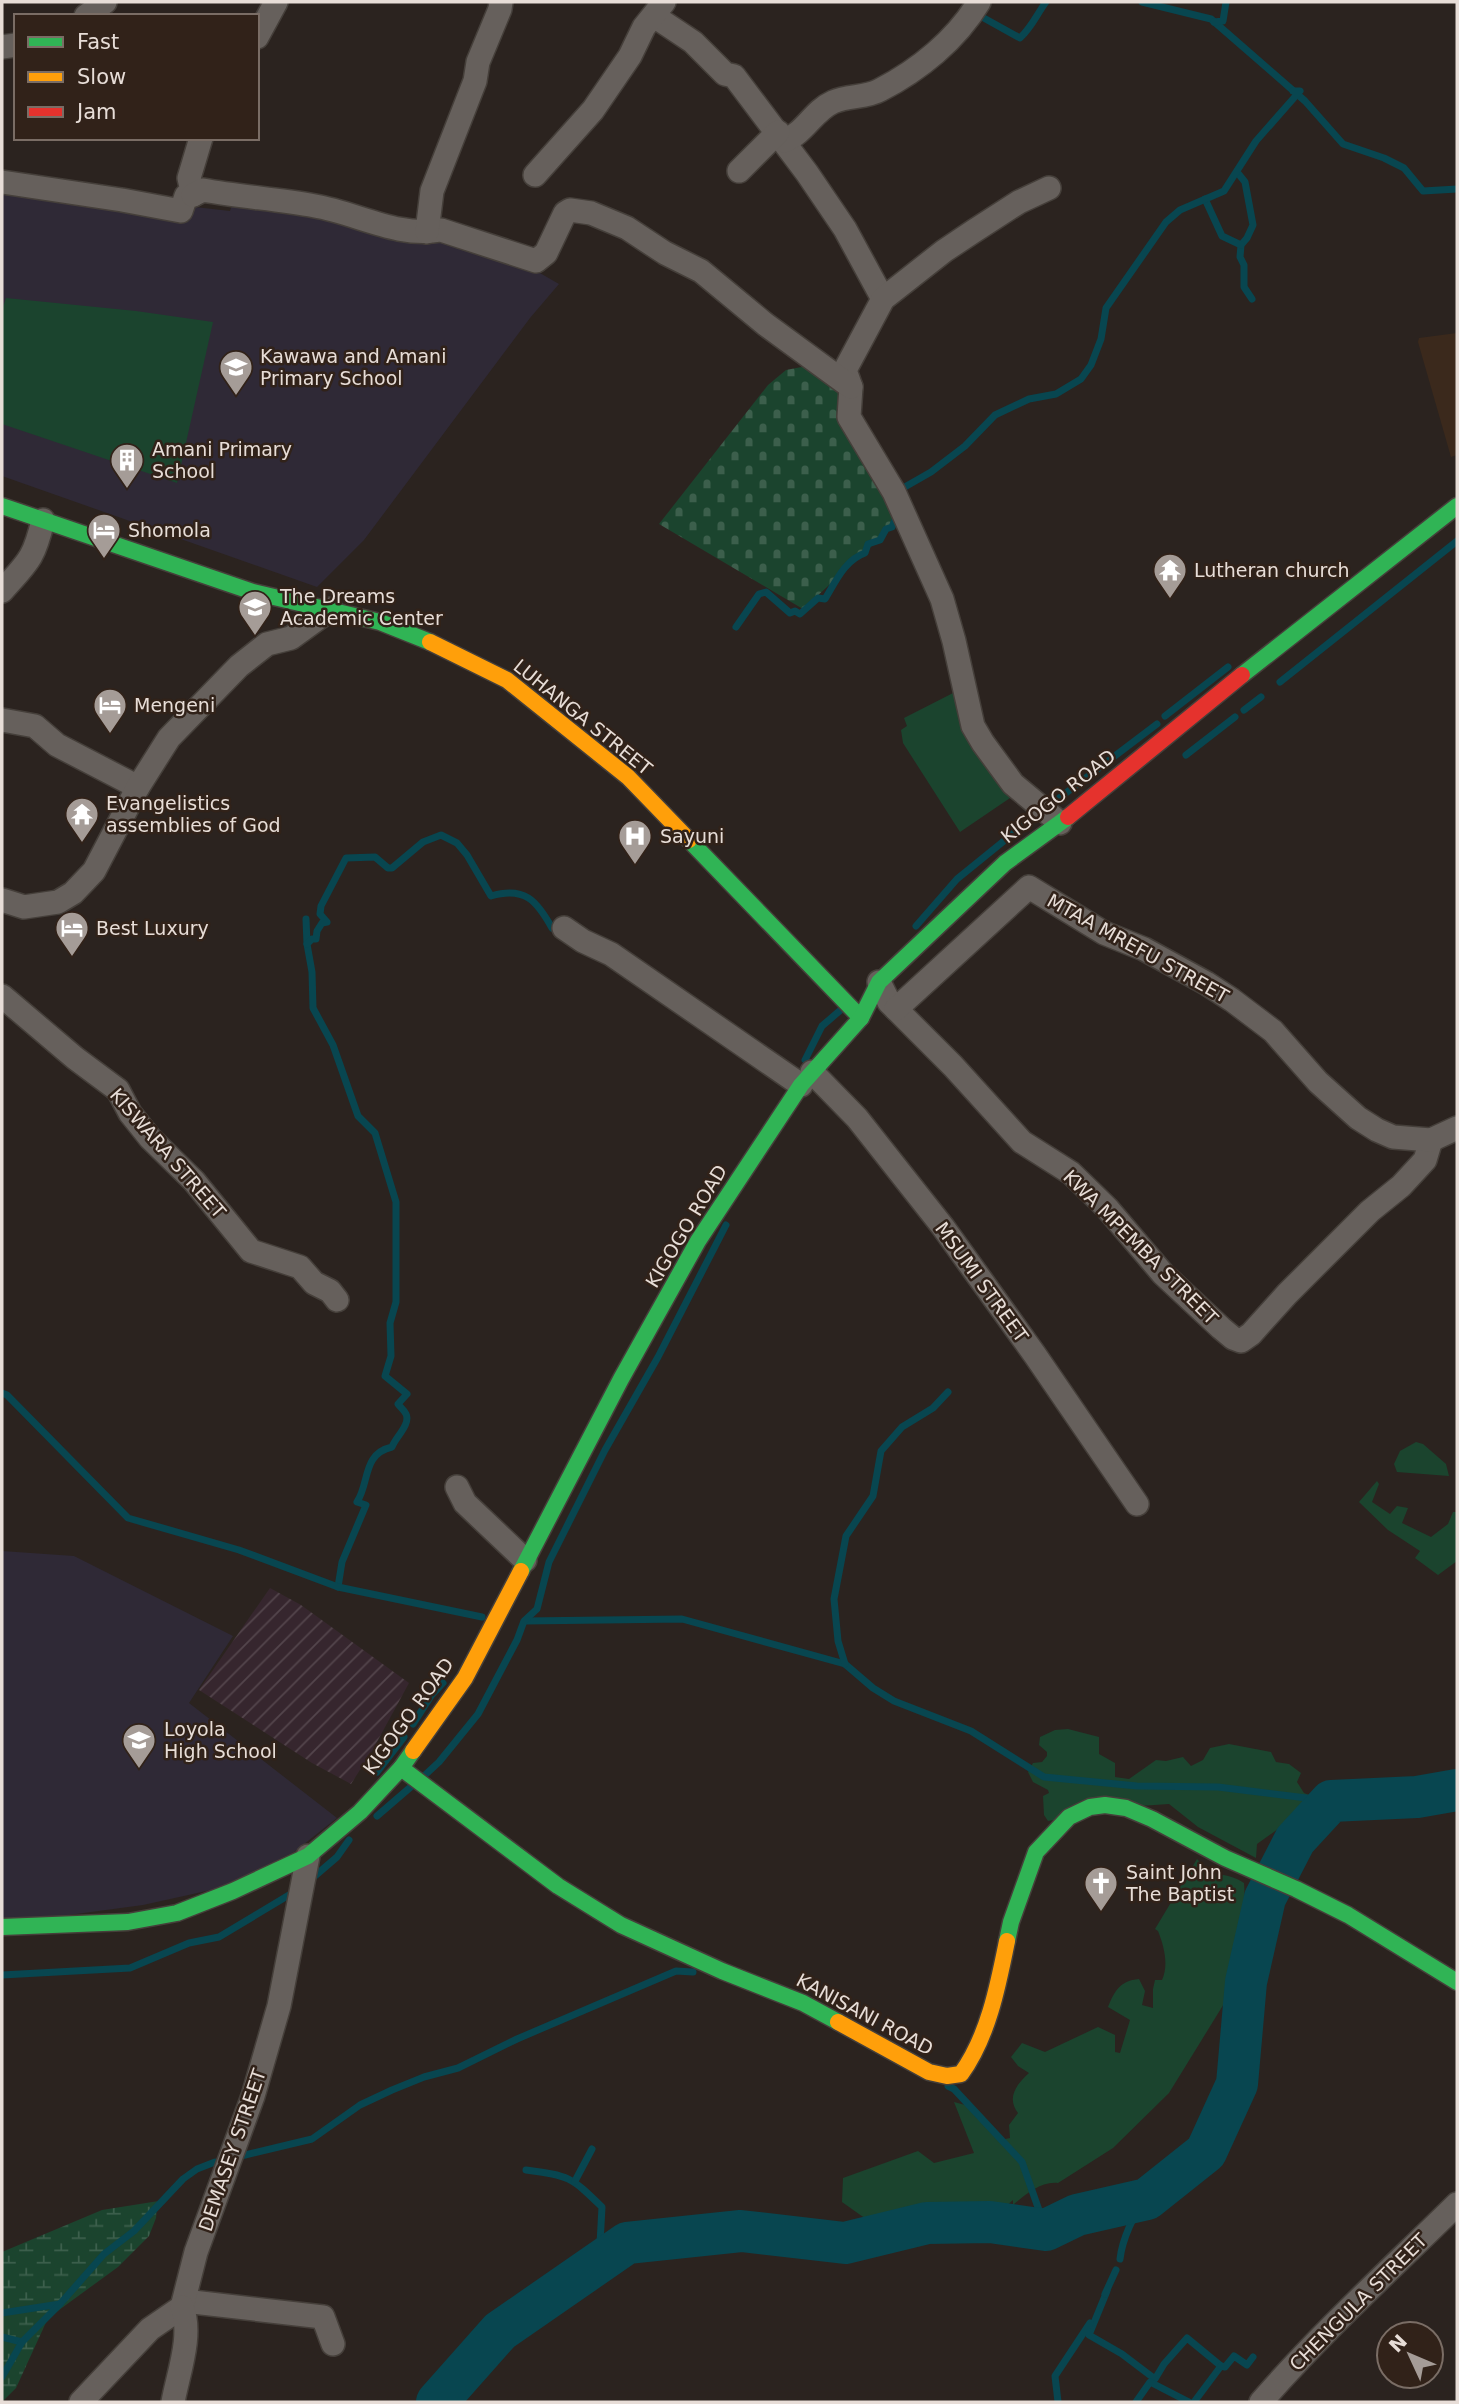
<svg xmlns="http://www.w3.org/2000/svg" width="1459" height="2404" font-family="'DejaVu Sans',sans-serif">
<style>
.built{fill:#3b291c}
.industrial{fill:url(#industrial-furrows)}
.education{fill:#2f2936}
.green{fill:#1b442e}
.wetland{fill:url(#wetland-marsh)}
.cemetery{fill:url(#cemetery-stones)}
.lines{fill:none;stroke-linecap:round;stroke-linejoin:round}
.stream{stroke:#084650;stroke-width:7}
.river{stroke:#084650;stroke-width:42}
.street-casing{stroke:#453f3a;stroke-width:26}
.fast-casing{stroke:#453f3a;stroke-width:19}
.slow-casing{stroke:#453f3a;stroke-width:19}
.jam-casing{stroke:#453f3a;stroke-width:19}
.street{stroke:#66605c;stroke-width:23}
.fast{stroke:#30b455;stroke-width:16}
.slow{stroke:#ff9f0a;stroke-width:16}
.jam{stroke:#e5322d;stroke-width:16}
.labels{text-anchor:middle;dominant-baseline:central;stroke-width:5;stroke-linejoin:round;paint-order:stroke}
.poi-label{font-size:19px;fill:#e7ddd7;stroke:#312219;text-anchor:start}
.street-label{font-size:19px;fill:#e7ddd7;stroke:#312219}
</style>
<defs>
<pattern id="industrial-furrows" width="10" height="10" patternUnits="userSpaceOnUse" patternTransform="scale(1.75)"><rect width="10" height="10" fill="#36262e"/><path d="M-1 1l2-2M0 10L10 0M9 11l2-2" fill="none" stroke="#53454c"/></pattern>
<pattern id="wetland-marsh" width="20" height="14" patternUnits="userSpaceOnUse" patternTransform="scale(1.75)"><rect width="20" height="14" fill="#1b442e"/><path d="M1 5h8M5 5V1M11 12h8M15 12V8" fill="none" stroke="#3c5f4c"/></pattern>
<pattern id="cemetery-stones" width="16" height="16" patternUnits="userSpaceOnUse" patternTransform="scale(1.75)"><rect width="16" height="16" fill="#1b442e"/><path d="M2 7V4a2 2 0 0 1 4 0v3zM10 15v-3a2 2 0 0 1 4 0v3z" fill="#3c5f4c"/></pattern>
</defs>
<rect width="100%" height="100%" fill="#2b231f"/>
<path class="built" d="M1457 333V455L1451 457 1418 342 1419 338Z"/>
<path class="industrial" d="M270 1588 301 1605 409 1683 372 1751 351 1784 312 1763 199 1690Z"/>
<g class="education">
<path d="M2 185 230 211 233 202 369 222 519 261 559 284 530 318 364 540 317 587 2 476Z"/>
<path d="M2 1551 74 1556 233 1636 189 1703 337 1818 294 1852 220 1888 143 1905 2 1924Z"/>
</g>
<g class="green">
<path d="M6 298 136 311 213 322 177 483 2 424V310Z"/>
<path d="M955 692 1013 796 960 832 903 743 901 730 907 726 904 718Z"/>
<path d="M1416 1442 1423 1444 1446 1464 1449 1476 1397 1472 1394 1464 1400 1451Z"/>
<path d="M1377 1481 1379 1484 1372 1502 1390 1514 1397 1506 1408 1508 1402 1523 1431 1537 1448 1524 1453 1512H1457V1561L1438 1575 1415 1558 1420 1551 1388 1530 1359 1502Z"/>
<path d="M1068 1729 1099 1737V1754L1115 1763V1777L1129 1779 1156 1760 1166 1761 1183 1757 1191 1766 1203 1760 1210 1748 1229 1744 1271 1752 1276 1762 1289 1764 1301 1773 1297 1782 1304 1793 1314 1797 1316 1803 1314 1810 1278 1829 1257 1844 1256 1858 1198 1827 1169 1804 1140 1806 1048 1821 1044 1815 1043 1796 1049 1793 1048 1790 1033 1782 1028 1772 1033 1763 1042 1762 1047 1756V1752L1039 1745 1040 1737 1055 1730Z"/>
<path d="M1197 1859 1212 1875C1223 1873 1235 1877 1244 1883 1245 1897 1245 1910 1242 1922 1241 1930 1245 1937 1243 1945 1242 1954 1236 1962 1233 1971L1238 1981 1169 2093 1113 2148 1058 2183C1041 2181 1025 2195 1013 2205V2200L1003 2209 947 2215 866 2219 842 2202 843 2178 918 2151 934 2163 974 2153 954 2102 969 2106 1001 2140 1010 2138 1009 2125 1018 2113C1006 2097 1017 2084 1029 2073L1018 2066 1011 2057 1022 2043 1045 2052 1098 2027 1115 2035V2052L1120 2053 1130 2020 1108 2007C1115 1990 1120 1981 1139 1979L1145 1991 1142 2005 1153 2008V1989L1155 1980H1162C1169 1965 1164 1946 1158 1931L1155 1929Z"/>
</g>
<path class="wetland" d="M165 2200 157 2209 156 2218 149 2236 118 2267 48 2318 16 2388 2 2402V2252L102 2210Z"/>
<path class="cemetery" d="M812 365 843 393 901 519 803 609 659 524 768 385 786 370Z"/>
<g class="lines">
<g class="stream">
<path d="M1142 2 1211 19 1305 101 1343 144 1384 158 1404 168 1423 191 1457 189"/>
<path d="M982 17 1020 38C1032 27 1037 14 1046 2"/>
<path d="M1214 22 1223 21 1226 2"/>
<path d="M1237 172 1245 182 1253 225 1247 238 1241 245 1240 257 1244 265V287L1252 299"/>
<path d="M1205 199 1222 236 1241 245"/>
<path d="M903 488 931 472 965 446 995 415 1029 399 1056 394 1081 379 1091 365 1101 339 1106 308 1166 222 1180 210 1224 191 1256 141 1300 91H1293"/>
<path d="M736 627 759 594 766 592 790 613 795 611 800 614 818 598 825 599C836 581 845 560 865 553L868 544 880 540 886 529 892 527 898 513"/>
<path d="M1280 682 1457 541"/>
<path d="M1244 710 1261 697"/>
<path d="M1165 716 1228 667"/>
<path d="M1186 755 1235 717"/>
<path d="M1058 799 1157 724"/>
<path d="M306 919 307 944 312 972 313 1008 333 1045 358 1116 375 1133 396 1202V1302L390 1323 391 1356 385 1376 407 1394 398 1404C400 1407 404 1410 406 1414 411 1424 395 1438 392 1447 362 1454 370 1482 357 1502L366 1505 342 1562 338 1587"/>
<path d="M916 926 957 879 1020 828 1040 815"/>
<path d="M307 944 312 939H316L317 931 322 923 327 922 320 914 321 906 346 858 375 857 388 868H392L423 842 441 835 457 843 467 855 491 896C525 886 537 901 552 928"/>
<path d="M805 1060 822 1026 843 1008"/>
<path d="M2 1393 7 1395 128 1518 239 1550 338 1587 482 1617"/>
<path d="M525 1621 682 1619 845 1664 873 1688 894 1701 971 1731 1044 1777 1137 1786 1218 1787 1331 1801"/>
<path d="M845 1664 838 1641 834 1599 846 1536 873 1496 881 1451 902 1427 933 1408 948 1392"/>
<path d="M413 1724 431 1696 443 1683"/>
<path d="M377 1772 404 1737"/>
<path d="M425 1775 439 1762 478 1714 517 1640 524 1621 537 1609 549 1562 605 1450 658 1357 726 1225"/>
<path d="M377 1816 413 1785"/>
<path d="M309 1881 337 1857 349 1840"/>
<path d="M2 1975 130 1968 189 1943 219 1937 294 1892"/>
<path d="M948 2086 954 2089 1022 2162 1046 2230"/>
<path d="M241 2156 312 2139 360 2105 392 2090 424 2077 458 2068 517 2039 676 1971 693 1972"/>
<path d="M526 2170C570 2176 570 2176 602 2207L599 2262"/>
<path d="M575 2181 592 2149"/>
<path d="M1120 2259C1122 2241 1134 2211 1147 2199"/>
<path d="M1107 2291 1089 2335 1122 2354 1155 2379 1164 2364 1187 2338 1221 2366 1194 2402"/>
<path d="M1105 2294 1116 2270"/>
<path d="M2 2313 60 2304"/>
<path d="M2 2337 22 2342"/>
<path d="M1221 2366 1225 2367 1234 2356 1247 2365 1253 2357"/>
<path d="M2 2377 22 2342 60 2304 104 2254 134 2231 183 2179 197 2169 215 2162"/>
<path d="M1058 2402 1055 2376 1090 2323"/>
<path d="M1136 2402 1150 2382 1189 2402"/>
</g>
<path class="river" d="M437 2402 500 2331 627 2243 741 2231 845 2243 927 2223 990 2222 1046 2230 1077 2215 1147 2199 1206 2152 1237 2084 1246 1982 1265 1898 1295 1840 1331 1801 1417 1797 1457 1790"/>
<defs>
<g id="street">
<path d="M86 16 105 2"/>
<path d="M654 16 693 42 725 74 734 76 807 173 845 229 883 299"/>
<path d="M257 37 276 2"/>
<path d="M2 47 16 45"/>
<path d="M784 141C805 133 813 111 833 102 848 95 866 98 880 90 919 70 956 40 979 2"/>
<path d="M739 171 778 132"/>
<path d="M535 175 593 110 630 56 644 27 664 2"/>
<path d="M2 182 122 200 181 211 186 196 193 195 189 178 201 138"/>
<path d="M1049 188 1019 202 974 231 944 251 883 299 845 370 851 387 849 417 894 492 942 599 954 641 973 726 983 743 1013 784 1060 823"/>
<path d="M193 195 203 190C241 197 278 199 315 206 357 213 397 238 441 230L536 261 546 253 565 213 570 210 591 213 627 228 665 253 701 271 765 324 851 387"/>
<path d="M427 232 432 191 475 81 478 62 500 9 501 2"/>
<path d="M2 591C28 562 34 559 43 520"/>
<path d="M2 720 35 726 57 745 138 787"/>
<path d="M2 900 24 907 58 902 73 893 94 871 138 787 169 738 239 666 267 644 291 638 331 609"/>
<path d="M564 928 583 941 611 954 801 1085"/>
<path d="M879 982 889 1002 953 1066 1022 1142 1071 1173 1107 1208 1163 1274 1221 1328 1233 1338 1241 1341 1251 1334 1287 1294 1370 1211 1401 1186 1425 1160 1431 1140"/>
<path d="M2 996 75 1058 118 1090 130 1113 150 1138 194 1181 251 1251 300 1267 314 1283 330 1291 337 1300"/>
<path d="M896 1009 1029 887 1104 933 1144 949 1206 983 1232 1000 1273 1031 1318 1082 1358 1118 1377 1130 1393 1137 1431 1140 1457 1128"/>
<path d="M812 1072 857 1118 943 1227 1035 1355 1137 1504"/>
<path d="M457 1487 465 1503 525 1560"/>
<path d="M184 2301 323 2317 333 2344"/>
<path d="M81 2402 150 2329 182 2307 196 2252 253 2096 279 2006 308 1856"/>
<path d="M173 2402C178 2374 193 2335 182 2307"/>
<path d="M1261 2402C1322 2332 1391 2269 1457 2204"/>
</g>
<g id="fast">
<path d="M2 506 253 592 380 622 430 642"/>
<path d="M1242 675 1457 506"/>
<path d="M689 840 861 1018"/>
<path d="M521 1571 621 1379 698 1241 801 1085 861 1018 879 982 1005 863 1068 817"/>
<path d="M401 1768 558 1886 621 1925 722 1971 803 2003 838 2022"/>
<path d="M2 1927 128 1922 177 1913 233 1891 308 1856 360 1812 401 1768 413 1751"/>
<path d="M1007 1941 1011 1922 1036 1852 1069 1817 1090 1807 1105 1805 1126 1808 1152 1819 1225 1858 1296 1889 1348 1915 1457 1982"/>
</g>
<g id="slow">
<path d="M430 642 507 680 628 777 689 840"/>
<path d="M413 1751 465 1678 521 1571"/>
<path d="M838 2022 929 2072 947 2076 961 2074C988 2037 998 1986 1007 1941"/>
</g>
<path id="jam" d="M1068 817 1242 675"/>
</defs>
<use href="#street" class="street-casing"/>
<use href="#fast" class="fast-casing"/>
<use href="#slow" class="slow-casing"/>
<use href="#jam" class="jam-casing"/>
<use href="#street" class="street"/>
<use href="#fast" class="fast"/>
<use href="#slow" class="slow"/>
<use href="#jam" class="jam"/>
</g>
<defs>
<symbol id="school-pin" viewBox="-11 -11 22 30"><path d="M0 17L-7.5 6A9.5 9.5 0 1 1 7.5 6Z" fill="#a59c97" stroke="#312219"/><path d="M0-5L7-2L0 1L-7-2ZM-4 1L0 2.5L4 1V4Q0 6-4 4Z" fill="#fff"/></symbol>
<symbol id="building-pin" viewBox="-11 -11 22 30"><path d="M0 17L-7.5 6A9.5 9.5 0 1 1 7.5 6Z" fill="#a59c97" stroke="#312219"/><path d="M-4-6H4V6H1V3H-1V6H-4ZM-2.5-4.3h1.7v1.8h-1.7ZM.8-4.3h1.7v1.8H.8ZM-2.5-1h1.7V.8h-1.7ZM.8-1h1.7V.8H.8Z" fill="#fff"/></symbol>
<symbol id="hotel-pin" viewBox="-11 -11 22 30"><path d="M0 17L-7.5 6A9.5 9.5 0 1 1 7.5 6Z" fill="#a59c97" stroke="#312219"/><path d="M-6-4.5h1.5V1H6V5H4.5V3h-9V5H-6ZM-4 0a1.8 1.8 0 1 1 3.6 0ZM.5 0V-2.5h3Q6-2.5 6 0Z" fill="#fff"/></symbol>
<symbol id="temple-pin" viewBox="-11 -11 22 30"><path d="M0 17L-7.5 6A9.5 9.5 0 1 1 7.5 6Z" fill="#a59c97" stroke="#312219"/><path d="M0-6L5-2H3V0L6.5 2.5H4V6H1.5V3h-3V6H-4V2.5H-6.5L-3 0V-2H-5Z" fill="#fff"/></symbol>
<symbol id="hospital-pin" viewBox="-11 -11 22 30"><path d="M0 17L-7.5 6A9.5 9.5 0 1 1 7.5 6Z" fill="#a59c97" stroke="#312219"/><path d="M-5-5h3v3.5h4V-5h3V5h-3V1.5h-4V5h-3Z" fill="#fff"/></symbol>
<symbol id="church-pin" viewBox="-11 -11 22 30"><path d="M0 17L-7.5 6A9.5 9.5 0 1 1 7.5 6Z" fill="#a59c97" stroke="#312219"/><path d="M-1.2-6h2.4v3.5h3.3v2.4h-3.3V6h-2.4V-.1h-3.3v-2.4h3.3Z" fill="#fff"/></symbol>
</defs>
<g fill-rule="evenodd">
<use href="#school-pin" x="217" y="348" width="38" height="52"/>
<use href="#building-pin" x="108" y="441" width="38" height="52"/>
<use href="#hotel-pin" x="85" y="511" width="38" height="52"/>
<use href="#temple-pin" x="1151" y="551" width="38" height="52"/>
<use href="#school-pin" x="236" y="588" width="38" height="52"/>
<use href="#hotel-pin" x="91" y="686" width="38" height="52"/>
<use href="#temple-pin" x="63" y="795" width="38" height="52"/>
<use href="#hospital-pin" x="616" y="817" width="38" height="52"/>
<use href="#hotel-pin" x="53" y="909" width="38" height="52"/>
<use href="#school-pin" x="120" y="1721" width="38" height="52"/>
<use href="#church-pin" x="1082" y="1864" width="38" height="52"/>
</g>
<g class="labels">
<g class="poi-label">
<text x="260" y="356">Kawawa and Amani<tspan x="260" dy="22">Primary School</tspan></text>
<text x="152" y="449">Amani Primary<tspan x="152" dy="22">School</tspan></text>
<text x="128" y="530">Shomola</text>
<text x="1194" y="570">Lutheran church</text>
<text x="280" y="596">The Dreams<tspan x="280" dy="22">Academic Center</tspan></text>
<text x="134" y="705">Mengeni</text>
<text x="106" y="803">Evangelistics<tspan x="106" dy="22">assemblies of God</tspan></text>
<text x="660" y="836">Sayuni</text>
<text x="96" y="928">Best Luxury</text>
<text x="164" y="1729">Loyola<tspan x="164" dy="22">High School</tspan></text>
<text x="1126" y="1872">Saint John<tspan x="1126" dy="22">The Baptist</tspan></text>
</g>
<g class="street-label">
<text transform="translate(583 717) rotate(39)">LUHANGA STREET</text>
<text transform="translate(1058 796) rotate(-38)">KIGOGO ROAD</text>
<text transform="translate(1138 948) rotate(29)">MTAA MREFU STREET</text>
<text transform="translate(168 1153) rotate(49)">KISWARA STREET</text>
<text transform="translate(686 1226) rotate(-59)">KIGOGO ROAD</text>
<text transform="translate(1141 1247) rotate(45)">KWA MPEMBA STREET</text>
<text transform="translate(982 1282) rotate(54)">MSUMI STREET</text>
<text transform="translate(408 1716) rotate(-54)">KIGOGO ROAD</text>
<text transform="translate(865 2014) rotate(28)">KANISANI ROAD</text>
<text transform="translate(232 2150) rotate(-71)">DEMASEY STREET</text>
<text transform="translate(1358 2302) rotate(-45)">CHENGULA STREET</text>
</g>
</g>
<rect width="1459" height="2404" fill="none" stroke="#e7ddd7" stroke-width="7"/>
<rect x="14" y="14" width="245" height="126" fill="#312219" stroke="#7a6d65" stroke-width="2"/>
<rect x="28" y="37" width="35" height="10" fill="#30b455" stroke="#7a6d65" stroke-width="2"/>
<text x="77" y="49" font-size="21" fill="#e7ddd7">Fast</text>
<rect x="28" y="72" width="35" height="10" fill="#ff9f0a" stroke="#7a6d65" stroke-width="2"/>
<text x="77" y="84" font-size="21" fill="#e7ddd7">Slow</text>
<rect x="28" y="107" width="35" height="10" fill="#e5322d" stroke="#7a6d65" stroke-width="2"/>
<text x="77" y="119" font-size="21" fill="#e7ddd7">Jam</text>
<g transform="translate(1410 2355) rotate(314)"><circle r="33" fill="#312219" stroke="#7a6d65" stroke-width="2"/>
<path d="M0-5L12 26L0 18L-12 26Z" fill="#a59c97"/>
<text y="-10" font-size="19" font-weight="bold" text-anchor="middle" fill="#e7ddd7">N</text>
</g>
</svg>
